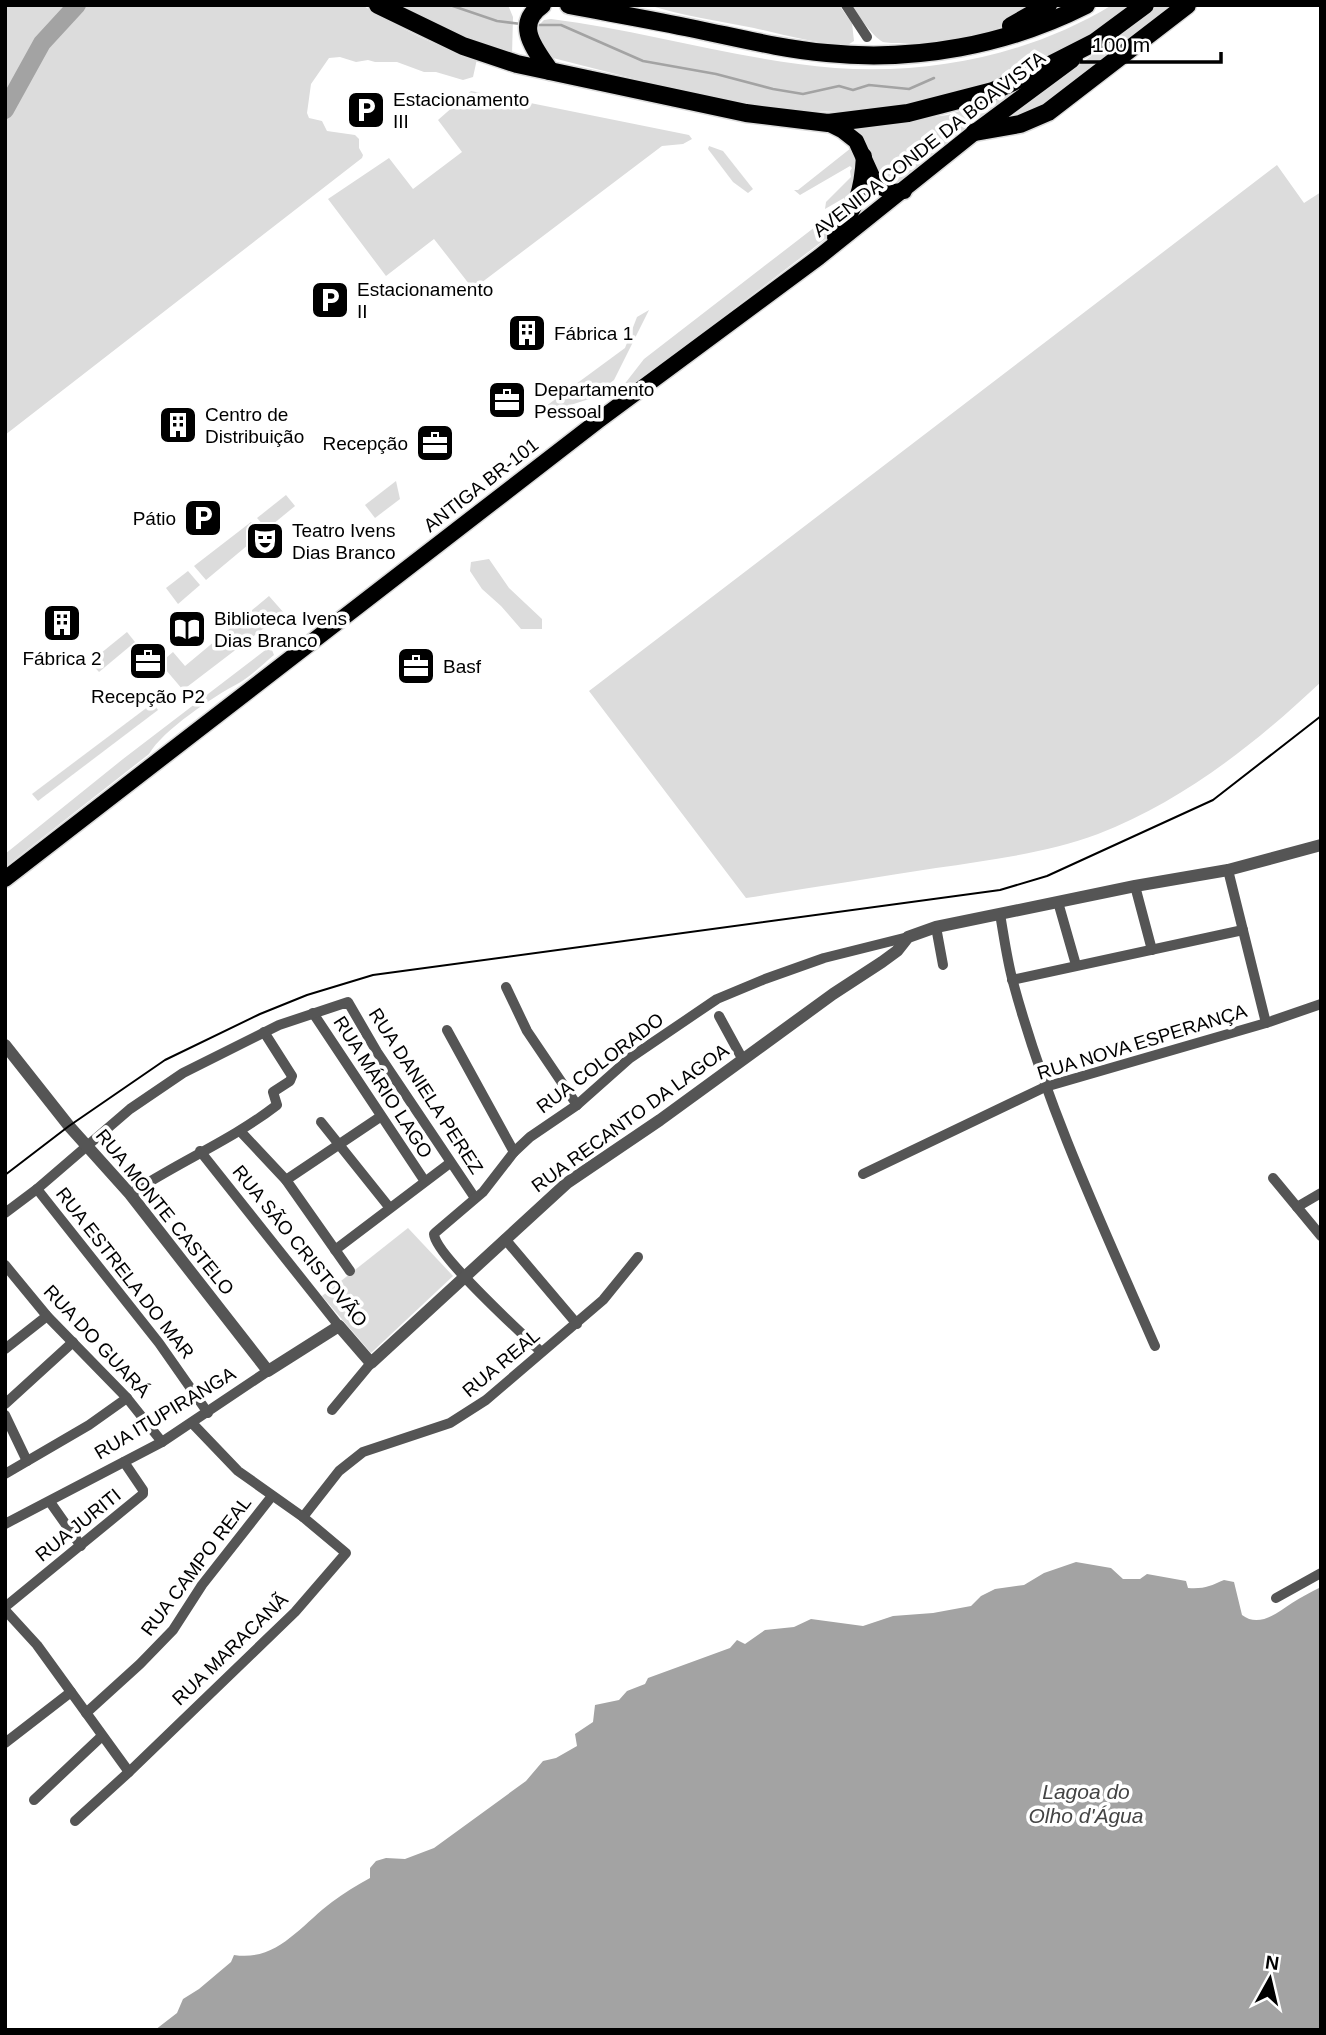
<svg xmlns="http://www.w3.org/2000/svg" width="1326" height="2035" font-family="Arial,sans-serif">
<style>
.green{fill:#dcdcdc}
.water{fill:#a3a3a3}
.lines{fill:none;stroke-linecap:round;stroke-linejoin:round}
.stream{stroke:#a3a3a3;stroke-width:2.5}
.river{stroke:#a3a3a3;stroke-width:18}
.primary-casing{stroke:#dbdbdb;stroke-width:19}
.trunk-casing{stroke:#dbdbdb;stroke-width:21}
.minor{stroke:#555;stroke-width:10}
.tertiary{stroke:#555;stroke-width:12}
.primary{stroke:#000;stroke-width:16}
.trunk{stroke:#000;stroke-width:18}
.tram{stroke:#000;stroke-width:2}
.labels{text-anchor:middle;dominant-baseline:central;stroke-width:7;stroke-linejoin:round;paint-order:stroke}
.poi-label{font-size:19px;fill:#000;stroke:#fff;text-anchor:start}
.street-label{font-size:19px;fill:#000;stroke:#fff}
.water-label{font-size:21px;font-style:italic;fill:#444;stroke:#fff}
</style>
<rect width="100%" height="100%" fill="#fff"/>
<g class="green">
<path d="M5 5H362C399 28 436 47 477 59L473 77 463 80 436 72H424L397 62H375L368 60 356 62 340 57 329 58 311 84 307 113 309 118 322 121 327 131 355 135 359 139V148L363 155 362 158 5 435Z"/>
<path d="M395 5H508L513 17 512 55 475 43Z"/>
<path d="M648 5H839L852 23 854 41 846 46C814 43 785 35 754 28 719 21 683 16 648 5Z"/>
<path d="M851 5H1038C1002 34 945 47 900 43 895 43 887 43 883 42 872 36 858 15 851 5Z"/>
<path d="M1112 5H1133L1079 45 982 90 867 113 780 110 698 95 553 58 543 53 536 28 544 20 551 19C646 31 739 60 835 68 930 75 1030 55 1112 5Z"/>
<path d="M1158 5H1177L1043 108 1006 121Z"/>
<path d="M1024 89 898 183C875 184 876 170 871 153 868 143 861 136 854 129L855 127 948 115Z"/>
<path d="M471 91 689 135 692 139 683 144 662 146 473 289 434 239 386 276 328 199 389 158 413 189 462 152 438 120Z"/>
<path d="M709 146 723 151 753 189 748 193 733 182 708 149Z"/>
<path d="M851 148 857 156 856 192 832 234 616 398V395L644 359 846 203 844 198 825 209 826 202 851 177 850 171 852 168 850 166 800 195 794 190H798Z"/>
<path d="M1277 165 1304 203 1321 192V682C1255 744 1183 801 1098 834 1047 853 990 860 936 868 873 878 810 888 746 898L589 691Z"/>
<path d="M649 310 614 380 589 399 540 415 538 412 625 348 637 317Z"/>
<path d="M396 481 400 499 375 518 365 505Z"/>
<path d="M286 495 295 506 267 529 257 518Z"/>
<path d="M251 522 261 534 206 580 194 566Z"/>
<path d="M489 559 509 588 542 619V629H521L501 606 482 589 470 571 471 562Z"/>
<path d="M188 571 200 585 178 604 166 588Z"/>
<path d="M269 596 284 613 183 690 160 663 173 652 185 666Z"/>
<path d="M127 632 135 642 99 672 90 662Z"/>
<path d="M268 648 272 650 274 655C263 664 251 676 239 683 214 696 163 730 149 754L5 867V854L123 759Z"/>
<path d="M153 703 158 710 38 801 32 794Z"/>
<path d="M408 1228 453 1276 371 1353 322 1296Z"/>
</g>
<path class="water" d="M1076 1562 1111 1568 1123 1579H1140L1147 1574 1186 1581 1188 1588C1205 1589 1210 1586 1224 1580L1234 1582 1242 1615C1259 1628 1277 1613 1292 1603 1301 1597 1311 1592 1321 1587V2030H155L177 2013 183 1999 199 1989 231 1962 234 1955C277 1962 301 1925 332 1902 344 1893 357 1885 370 1878V1868L376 1861 386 1858 405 1859 434 1848 526 1781 543 1761 556 1758 577 1746 575 1734 593 1722 595 1705 619 1700 627 1691 645 1684 648 1678 730 1648 737 1640 745 1644 765 1630 794 1627 811 1619 863 1626 893 1616 933 1613 971 1606 981 1596 995 1589 1024 1585 1044 1573Z"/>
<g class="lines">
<g class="stream">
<path d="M450 5 497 21 521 24"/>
<path d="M536 25H561L643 61 716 74 773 89 803 94 839 86 853 90 869 85 909 89 934 78"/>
</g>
<path class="river" d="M5 110 42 43 77 5"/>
<defs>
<g id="primary">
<path d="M828 123 842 130 856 141 876 185 892 192 904 191"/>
<path d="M835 237C856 209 862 192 864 156"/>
<path d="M5 879 599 420 819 257 975 132 1072 60"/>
</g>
<g id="trunk">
<path d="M378 5 463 46 517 64 746 113 828 123 908 113 993 91 1042 69 1095 42 1145 5"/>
<path d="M542 5C513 25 536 50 550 71"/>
<path d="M569 5C611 13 653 20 695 29 739 38 782 49 827 53 915 62 1007 45 1086 5"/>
<path d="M1011 26 1048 5"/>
<path d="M975 132 1020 124 1048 112 1187 5"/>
</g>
</defs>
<use href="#primary" class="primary-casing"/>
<use href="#trunk" class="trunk-casing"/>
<g class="minor">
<path d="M846 5 867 37"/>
<path d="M1228 870 1266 1023"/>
<path d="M1135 886 1152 950"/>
<path d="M1058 902 1076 965"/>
<path d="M1000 914C1004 937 1007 960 1013 982 1047 1108 1103 1227 1155 1346"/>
<path d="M936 927 943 965"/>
<path d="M1012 980 1243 930"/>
<path d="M506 987 527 1031 577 1105"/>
<path d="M313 1013 424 1180"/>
<path d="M719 1016 743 1060"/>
<path d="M447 1030 514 1152"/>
<path d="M321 1122 389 1207"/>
<path d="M241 1132 286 1180 350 1271"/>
<path d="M200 1151 339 1326"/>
<path d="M863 1174 1045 1087 1266 1023 1321 1004"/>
<path d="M1273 1178 1321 1236"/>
<path d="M286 1180 380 1117"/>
<path d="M37 1189 159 1343 208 1413"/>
<path d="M130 1194C178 1162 232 1140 277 1105L273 1092 290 1081 292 1076 264 1032"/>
<path d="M1297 1207 1321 1193"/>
<path d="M5 1213 37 1189 130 1109 183 1073 279 1025 348 1002 377 1052 475 1198"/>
<path d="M505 1239 577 1324"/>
<path d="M335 1250 450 1163"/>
<path d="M5 1265 47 1316 127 1398 162 1442"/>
<path d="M5 1349 47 1316"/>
<path d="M541 1352C522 1333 435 1255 434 1234L436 1232 483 1192 514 1152 530 1137 577 1105 630 1058 717 999 765 979 824 958 908 937"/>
<path d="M5 1404 73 1342"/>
<path d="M332 1410 371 1363"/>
<path d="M5 1415 27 1461"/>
<path d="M5 1474 89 1425 127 1398"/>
<path d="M50 1502 81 1546"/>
<path d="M303 1517 339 1471 363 1452 450 1423 486 1400 603 1300 638 1257"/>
<path d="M5 1524 162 1442 268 1371"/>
<path d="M1276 1598 1321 1573"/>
<path d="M5 1607 143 1494V1490L124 1462"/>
<path d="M5 1610 37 1645 129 1772"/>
<path d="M86 1713 140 1664 173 1630 202 1585 272 1496"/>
<path d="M5 1743 71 1692"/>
<path d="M34 1800 102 1736"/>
<path d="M75 1821 129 1772 295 1612 346 1553 303 1517 238 1471 192 1423"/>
</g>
<path class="tertiary" d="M5 1045 69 1126 130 1194 268 1371 339 1326 371 1363 567 1183 660 1120 833 994 882 962 897 951 908 937 936 927 1135 886 1228 870 1321 845"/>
<use href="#primary" class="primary"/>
<use href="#trunk" class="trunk"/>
<path class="tram" d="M5 1175 69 1126 165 1060 260 1014 307 995 373 975 1000 890 1047 876 1213 800 1321 716"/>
</g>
<defs>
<symbol id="parking-square" viewBox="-11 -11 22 22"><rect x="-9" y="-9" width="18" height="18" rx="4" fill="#000" stroke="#fff"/><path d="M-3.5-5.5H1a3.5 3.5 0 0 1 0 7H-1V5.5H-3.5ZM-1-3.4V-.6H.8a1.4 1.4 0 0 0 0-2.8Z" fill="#fff"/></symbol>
<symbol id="building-square" viewBox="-11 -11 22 22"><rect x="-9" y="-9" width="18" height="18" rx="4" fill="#000" stroke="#fff"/><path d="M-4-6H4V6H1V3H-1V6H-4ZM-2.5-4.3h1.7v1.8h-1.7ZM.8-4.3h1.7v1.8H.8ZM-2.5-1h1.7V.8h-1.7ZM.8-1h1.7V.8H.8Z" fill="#fff"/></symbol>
<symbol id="office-square" viewBox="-11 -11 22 22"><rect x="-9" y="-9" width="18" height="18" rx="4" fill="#000" stroke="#fff"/><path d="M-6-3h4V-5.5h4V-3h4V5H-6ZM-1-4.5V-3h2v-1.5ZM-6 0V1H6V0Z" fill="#fff"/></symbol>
<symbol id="theatre-square" viewBox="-11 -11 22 22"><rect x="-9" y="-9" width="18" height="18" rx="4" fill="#000" stroke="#fff"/><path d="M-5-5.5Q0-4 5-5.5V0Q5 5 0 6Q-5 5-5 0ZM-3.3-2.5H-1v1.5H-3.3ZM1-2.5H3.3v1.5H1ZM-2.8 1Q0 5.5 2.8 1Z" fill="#fff"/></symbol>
<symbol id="library-square" viewBox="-11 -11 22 22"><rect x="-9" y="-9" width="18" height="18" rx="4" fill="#000" stroke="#fff"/><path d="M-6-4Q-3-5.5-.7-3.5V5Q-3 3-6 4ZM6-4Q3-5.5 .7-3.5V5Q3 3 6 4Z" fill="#fff"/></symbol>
</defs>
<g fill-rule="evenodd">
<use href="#parking-square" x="344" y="88" width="44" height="44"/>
<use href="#parking-square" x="308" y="278" width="44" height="44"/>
<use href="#building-square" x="505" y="311" width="44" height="44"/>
<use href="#office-square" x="485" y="378" width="44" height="44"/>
<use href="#building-square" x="156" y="403" width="44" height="44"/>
<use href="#office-square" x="413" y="421" width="44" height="44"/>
<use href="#parking-square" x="181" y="496" width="44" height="44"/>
<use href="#theatre-square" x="243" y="519" width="44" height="44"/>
<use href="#building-square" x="40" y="601" width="44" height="44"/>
<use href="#library-square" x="165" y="607" width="44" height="44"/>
<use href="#office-square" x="126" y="639" width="44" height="44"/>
<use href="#office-square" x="394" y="644" width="44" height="44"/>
</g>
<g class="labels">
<g class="poi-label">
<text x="393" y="99">Estacionamento<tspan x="393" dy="22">III</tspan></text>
<text x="357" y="289">Estacionamento<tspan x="357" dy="22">II</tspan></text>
<text x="554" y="333">Fábrica 1</text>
<text x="534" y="389">Departamento<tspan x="534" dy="22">Pessoal</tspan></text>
<text x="205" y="414">Centro de<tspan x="205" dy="22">Distribuição</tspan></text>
<text x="408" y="443" text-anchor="end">Recepção</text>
<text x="176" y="518" text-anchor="end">Pátio</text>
<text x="292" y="530">Teatro Ivens<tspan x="292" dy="22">Dias Branco</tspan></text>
<text x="214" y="618">Biblioteca Ivens<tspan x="214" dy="22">Dias Branco</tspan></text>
<text x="62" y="658" text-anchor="middle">Fábrica 2</text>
<text x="443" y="666">Basf</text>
<text x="148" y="696" text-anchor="middle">Recepção P2</text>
</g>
<g class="street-label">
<text transform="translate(929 144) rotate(-38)">AVENIDA CONDE DA BOA VISTA</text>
<text transform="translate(481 485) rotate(-38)">ANTIGA BR-101</text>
<text transform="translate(1142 1042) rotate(-17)">RUA NOVA ESPERANÇA</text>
<text transform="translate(600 1063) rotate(-37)">RUA COLORADO</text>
<text transform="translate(383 1087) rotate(57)">RUA MÁRIO LAGO</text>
<text transform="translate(426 1091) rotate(57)">RUA DANIELA PEREZ</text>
<text transform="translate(630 1118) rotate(-36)">RUA RECANTO DA LAGOA</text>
<text transform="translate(165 1212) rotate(51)">RUA MONTE CASTELO</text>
<text transform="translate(300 1246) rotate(51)">RUA SÃO CRISTOVÃO</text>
<text transform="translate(125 1273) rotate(52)">RUA ESTRELA DO MAR</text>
<text transform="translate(97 1341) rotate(47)">RUA DO GUARÁ</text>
<text transform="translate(501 1363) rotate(-40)">RUA REAL</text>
<text transform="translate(165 1413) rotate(-31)">RUA ITUPIRANGA</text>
<text transform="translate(78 1525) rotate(-39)">RUA JURITI</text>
<text transform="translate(196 1566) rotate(-53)">RUA CAMPO REAL</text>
<text transform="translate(230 1649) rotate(-44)">RUA MARACANÃ</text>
</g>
<g class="water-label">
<text x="1086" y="1791">Lagoa do<tspan x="1086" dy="24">Olho d'Água</tspan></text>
</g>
</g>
<rect width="1326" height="2035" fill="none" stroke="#000000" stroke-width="14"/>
<g transform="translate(1270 1979) rotate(8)" stroke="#ffffff" stroke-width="5" paint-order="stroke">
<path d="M0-5L12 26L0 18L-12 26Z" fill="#000000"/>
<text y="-10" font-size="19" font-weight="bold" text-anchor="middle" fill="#000000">N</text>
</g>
<path d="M1081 52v10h140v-10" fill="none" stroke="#000000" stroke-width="3.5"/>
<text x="1092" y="52" font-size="21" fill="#000000" stroke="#ffffff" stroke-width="5" paint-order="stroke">100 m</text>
</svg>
